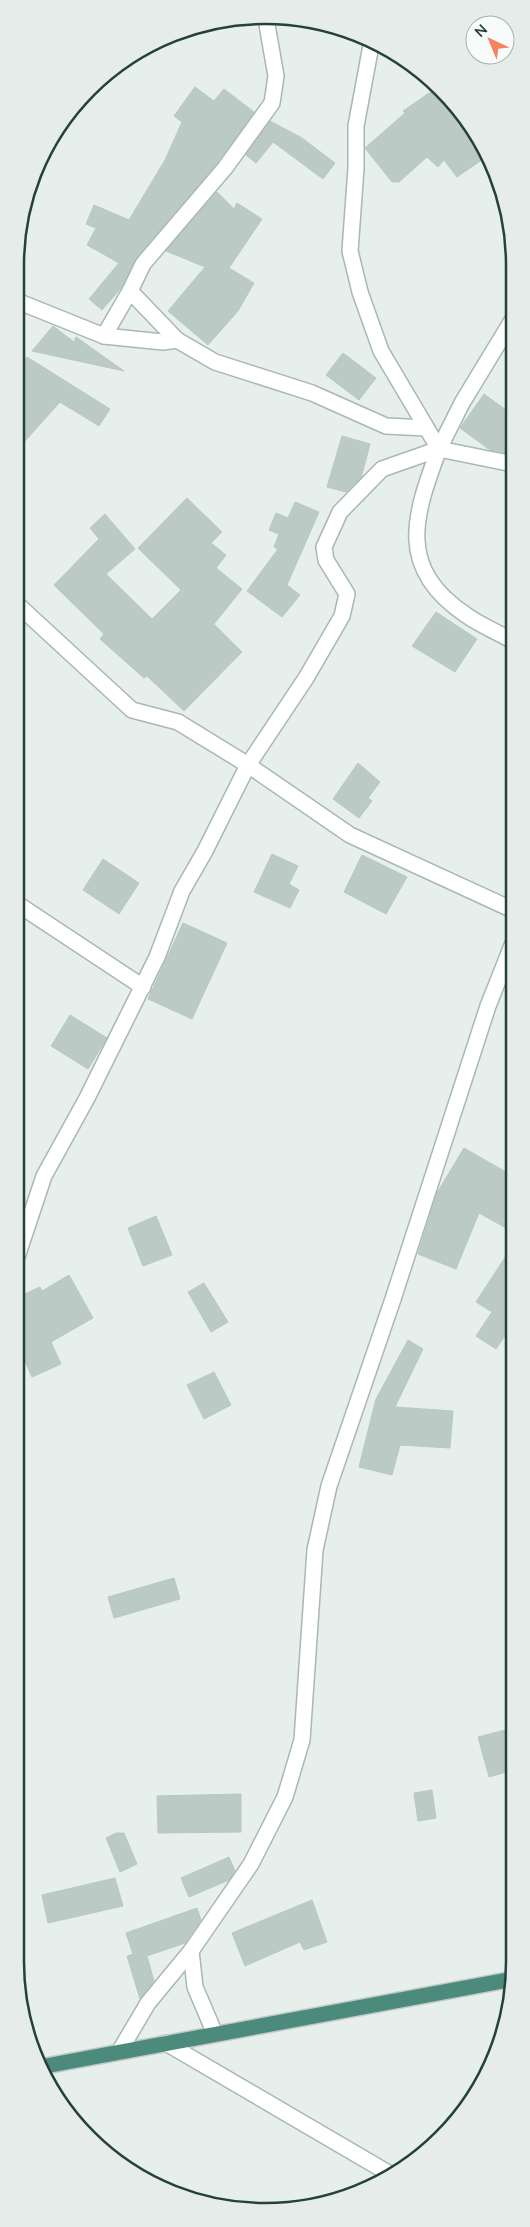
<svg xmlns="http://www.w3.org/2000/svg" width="530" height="2227" font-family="Lato,sans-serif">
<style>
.building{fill:#bbcac4;stroke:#b8c9c2}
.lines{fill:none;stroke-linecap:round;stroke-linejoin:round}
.minor-casing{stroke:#a8b8b2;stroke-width:18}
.trunk-casing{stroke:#c2cac8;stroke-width:18}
.minor{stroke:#fff;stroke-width:15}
.trunk{stroke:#4c8a7c;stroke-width:15}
.rim{fill:none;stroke:#24423a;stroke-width:2.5}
</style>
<rect width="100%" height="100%" fill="#e6efeb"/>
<g class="building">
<path d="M195 87 214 101 224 89 254 112 218 162 136 258 121 288 102 310 89 299 119 263 87 245 96 228 86 224 94 205 129 220 165 160 182 122 174 116Z"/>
<path d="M435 89 471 130 489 155 457 177 444 160 438 167 427 157 399 182H392L365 148 405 113 403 111Z"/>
<path d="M270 121 302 138 335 163 323 179 273 142 256 163 246 155Z"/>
<path d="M217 192 234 209 237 203 262 219 229 268 254 283 238 311 208 345 168 311 205 267 166 251Z"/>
<path d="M53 326 74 342 76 337 124 371 32 351Z"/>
<path d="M343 353 376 378 359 400 326 375Z"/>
<path d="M27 357 110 409 99 426 60 402 17 450V369Z"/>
<path d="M484 394 513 415V454L490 450 460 428Z"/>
<path d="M342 436 370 444 361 478 346 492 327 487Z"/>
<path d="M187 498 222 532 211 543 226 555 216 568 242 589 214 624 242 652 184 711 147 676 144 678 100 639 104 634 54 585 99 539 90 528 105 514 135 549 106 574 152 619 181 590 138 548Z"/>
<path d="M295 502 319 512 287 585 300 595 282 617 247 591 278 549 274 547 279 534 269 530 276 513 288 518Z"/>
<path d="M436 612 477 639 455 672 412 646Z"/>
<path d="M358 763 380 782 368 798 372 801 359 818 333 799Z"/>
<path d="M272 854 298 866 289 884 299 890 290 908 254 892Z"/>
<path d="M362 855 407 877 386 914 344 892Z"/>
<path d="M103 859 139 883 119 914 83 890Z"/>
<path d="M183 923 227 943 192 1019 148 999Z"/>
<path d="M70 1015 107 1038 88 1069 51 1046Z"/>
<path d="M464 1148 513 1176V1232L479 1213 456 1269 418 1254 437 1193Z"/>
<path d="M156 1216 172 1255 143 1266 128 1228Z"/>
<path d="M513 1245V1324L496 1349 476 1336 492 1312 476 1302Z"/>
<path d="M69 1275 93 1318 51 1342 61 1364 32 1377 16 1341V1298L40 1287 42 1291Z"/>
<path d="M204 1283 228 1322 211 1332 188 1292Z"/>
<path d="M408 1340 423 1349 395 1407 453 1411 450 1448 400 1445 392 1475 359 1467 376 1399Z"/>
<path d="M214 1372 231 1405 204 1419 187 1385Z"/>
<path d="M174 1578 180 1599 114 1618 108 1597Z"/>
<path d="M513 1728V1770L489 1777 478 1737Z"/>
<path d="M432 1790 436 1818 418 1821 414 1793Z"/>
<path d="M241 1794V1832L158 1833 157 1796Z"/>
<path d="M116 1833H124L137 1864 120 1872 106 1838Z"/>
<path d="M229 1857 235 1871 229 1880 189 1897 181 1878Z"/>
<path d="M115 1878 123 1906 48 1923 42 1895Z"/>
<path d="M312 1900 327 1942 304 1950 300 1942 245 1966 232 1933Z"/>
<path d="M197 1908 201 1920 185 1943 147 1956 154 1981 140 1999 127 1956 133 1954 126 1933Z"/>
</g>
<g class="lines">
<defs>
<g id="minor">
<path d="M372 40 356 126V168L350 251 360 292 381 351 439 449C414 516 396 568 466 615 480 625 497 632 513 641"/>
<path d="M130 291 177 340 215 362 312 393 386 426 426 428"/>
<path d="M17 301 104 336 163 342 177 340"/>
<path d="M104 336 130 291 143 264 225 168 272 103 276 76 266 19"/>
<path d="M439 449 462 403 513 319"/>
<path d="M17 604 132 710 178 722 248 765 350 835 513 910"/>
<path d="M16 903 143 987"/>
<path d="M16 1260 44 1176 87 1098 157 957 182 891 205 851 248 765 306 678 342 616 347 594 326 560 324 547 340 512 382 469 439 449 513 464"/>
<path d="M191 1951 195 1987 215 2034"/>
<path d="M166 2043 390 2174"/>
<path d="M119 2052 148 2003 191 1951 251 1864 285 1797 302 1740 315 1550 329 1486 393 1299 488 1006 513 943"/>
</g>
<path id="trunk" d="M40 2067 513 1979"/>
</defs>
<use href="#minor" class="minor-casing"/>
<use href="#trunk" class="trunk-casing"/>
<use href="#minor" class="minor"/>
<use href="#trunk" class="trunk"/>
</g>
<path d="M0 0H530V2227H0ZM265 24H265A241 241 0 0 1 506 265V1962A241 241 0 0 1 265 2203H265A241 241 0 0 1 24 1962V265A241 241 0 0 1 265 24Z" fill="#e6ecea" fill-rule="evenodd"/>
<path class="rim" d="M265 24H265A241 241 0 0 1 506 265V1962A241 241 0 0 1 265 2203H265A241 241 0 0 1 24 1962V265A241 241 0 0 1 265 24Z"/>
<g transform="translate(490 40) rotate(316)"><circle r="24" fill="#f7fbf9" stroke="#a3b1ad"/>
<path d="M0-4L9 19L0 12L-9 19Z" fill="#f4845f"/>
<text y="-8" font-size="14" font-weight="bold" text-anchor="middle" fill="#24423a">N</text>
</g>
</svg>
